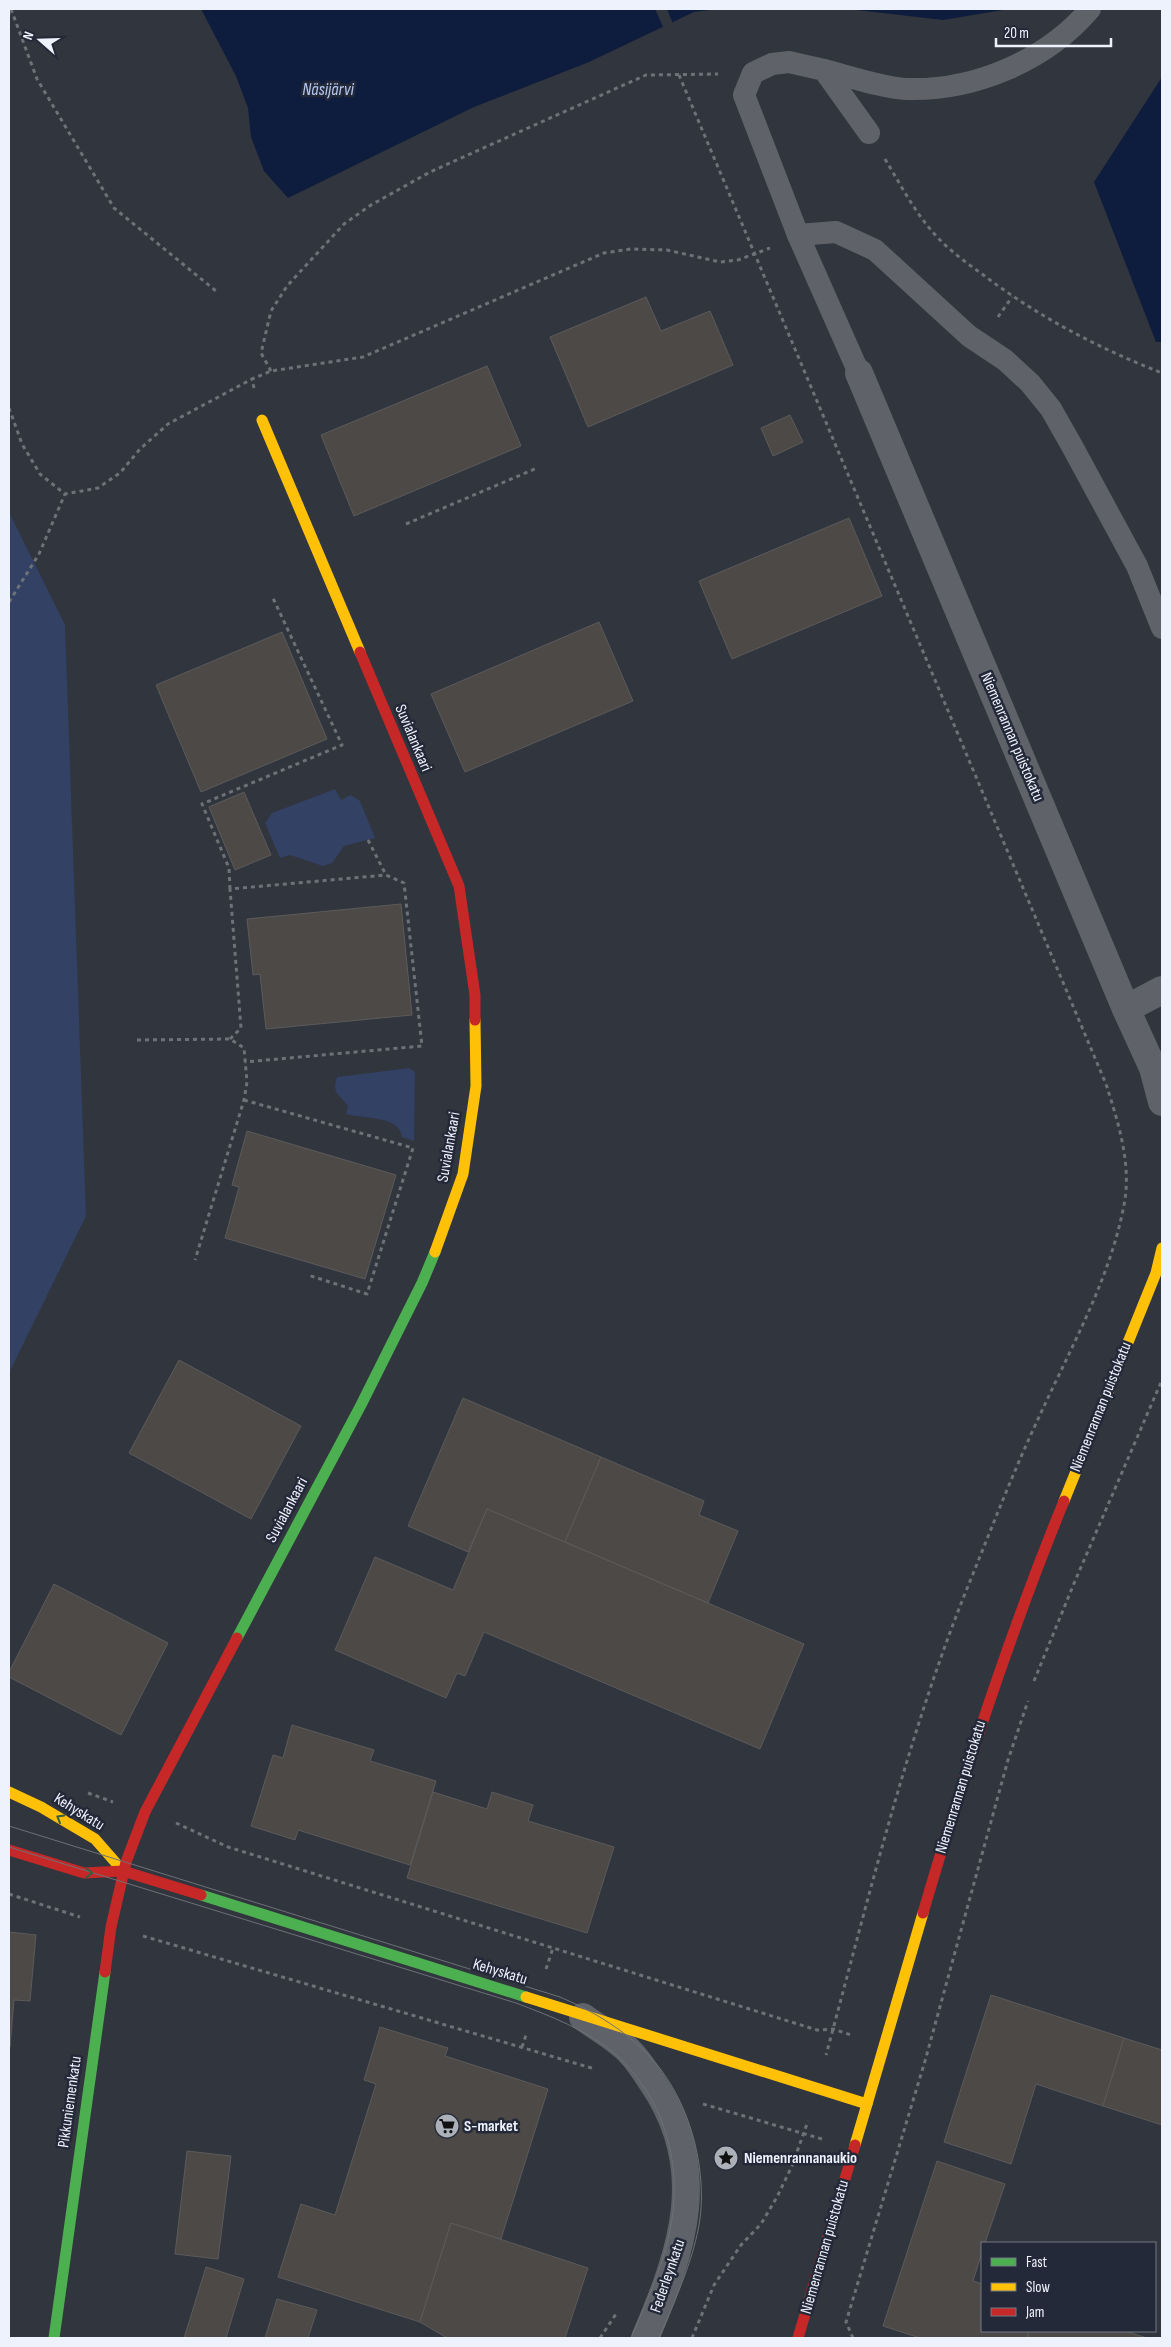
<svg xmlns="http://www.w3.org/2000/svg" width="1171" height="2347" font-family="'Sofia Sans Condensed',sans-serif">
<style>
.green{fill:#324164}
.water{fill:#0e1c3d}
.pier{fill:#31353d}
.building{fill:#4d4946;stroke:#5c5b5c}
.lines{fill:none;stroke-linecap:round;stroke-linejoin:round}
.path{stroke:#6e7177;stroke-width:3;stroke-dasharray:4 4;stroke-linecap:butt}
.lane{stroke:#5f6269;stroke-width:22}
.street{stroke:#5f6269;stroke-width:28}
.fast{stroke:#4caf50;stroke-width:11}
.slow{stroke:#ffc107;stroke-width:11}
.jam{stroke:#c62828;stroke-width:11}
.tram{stroke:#6d7076;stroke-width:1}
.oneway{stroke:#335f42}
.labels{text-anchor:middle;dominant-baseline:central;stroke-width:5;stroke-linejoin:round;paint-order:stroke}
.street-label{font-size:16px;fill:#edf2fc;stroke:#232938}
.poi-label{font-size:16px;font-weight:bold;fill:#edf2fc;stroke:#232938;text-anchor:start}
.water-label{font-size:18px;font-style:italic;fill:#b6c9f2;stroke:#232938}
</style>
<rect width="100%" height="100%" fill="#31353d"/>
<g class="green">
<path d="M9 512 65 625 86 1216 9 1373Z"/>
<path d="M335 789 341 800 351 795 360 801 375 838 344 846 332 863 323 866 290 855 280 858 265 823 272 813Z"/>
<path d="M410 1068 415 1072 414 1141 402 1137C400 1115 362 1119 346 1114L348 1106C340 1095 331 1093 337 1077Z"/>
</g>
<g class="water">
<path d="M201 9H718L694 12 589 62 474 107 288 198 264 171 251 137 248 108 236 76Z"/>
<path d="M848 9H1009L943 20Z"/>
<path d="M1162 77V342H1156L1094 182Z"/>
</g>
<path class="pier" d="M655 9H667L673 24 664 29Z"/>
<g class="building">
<path d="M646 297 661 331 710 311 733 365 588 427 550 337Z"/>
<path d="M487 366 521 446 354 516 321 435Z"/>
<path d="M790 415 803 442 773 456 761 428Z"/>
<path d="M849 518 882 596 732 659 699 581Z"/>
<path d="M599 622 633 701 465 772 431 694Z"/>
<path d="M282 632 327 739 201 792 156 685Z"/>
<path d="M244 792 271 855 235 870 209 807Z"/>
<path d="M401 904 412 1015 266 1029 260 974 253 975 247 919Z"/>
<path d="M247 1131 396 1175 365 1279 225 1238 239 1187 232 1185Z"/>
<path d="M179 1360 301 1426 251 1519 129 1453Z"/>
<path d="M463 1398 601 1457 565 1542 487 1509 468 1552 408 1526Z"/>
<path d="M601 1457 704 1501 699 1515 738 1531 708 1603 565 1542Z"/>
<path d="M487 1509 804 1644 760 1749 484 1632 465 1676 457 1673 446 1698 335 1650 375 1557 453 1590Z"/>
<path d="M54 1584 168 1643 121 1735 9 1677V1672Z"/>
<path d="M292 1725 374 1750 370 1761 436 1781 410 1865 298 1830 295 1840 251 1826 273 1755 283 1758Z"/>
<path d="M433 1792 487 1809 492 1792 533 1805 528 1821 614 1847 587 1933 407 1878Z"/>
<path d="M9 1932 36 1935 30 2001 14 2000 10 2047Z"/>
<path d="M991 1995 1124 2038 1103 2106 1036 2084 1011 2164 944 2142Z"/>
<path d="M380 2027 448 2048 445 2056 548 2089 501 2239 451 2223 420 2322 278 2277 301 2204 335 2215 376 2084 364 2080Z"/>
<path d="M1124 2038 1162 2050V2125L1103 2106Z"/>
<path d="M187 2151 231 2156 218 2259 175 2254Z"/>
<path d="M937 2161 1005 2184 985 2243H982V2252L973 2281 982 2284V2331H1029L1027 2338H920L883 2326Z"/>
<path d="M451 2223 588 2268 565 2338H447L420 2322Z"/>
<path d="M206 2267 244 2279 226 2338H184Z"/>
<path d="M277 2299 317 2310 308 2338H265Z"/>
<path d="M1029 2331H1125L1147 2338H1027Z"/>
</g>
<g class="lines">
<g class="path">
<path d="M11 9 37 79 114 208 216 291"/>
<path d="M9 15V9"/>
<path d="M679 75 1106 1084C1118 1122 1132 1164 1124 1205 1110 1279 1071 1347 1040 1415 1012 1474 989 1535 964 1596 905 1745 868 1901 826 2055"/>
<path d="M885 159C902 187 917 217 941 241 953 253 968 264 982 274 1037 316 1098 348 1162 373"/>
<path d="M998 317 1012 297"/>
<path d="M271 371 261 353 271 311 287 286 344 224 371 205 430 172 646 75 718 74"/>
<path d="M254 388 252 379 271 371 363 357 604 253 631 249 667 250 720 262 738 260 770 248"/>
<path d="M9 408 22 444 40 474 65 494 98 488 120 473 140 449 168 424 252 379"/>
<path d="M406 524 537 468"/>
<path d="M9 602 39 554 65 494"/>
<path d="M368 840 386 875"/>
<path d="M230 889 229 868 202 804 342 745 272 596"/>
<path d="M230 1039 241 1028 230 889 386 875 404 883 422 1046 245 1062"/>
<path d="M137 1040 230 1039 244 1048 247 1082 244 1100 195 1260"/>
<path d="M244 1100 413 1148 367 1294 308 1275"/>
<path d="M1034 1681 1075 1581 1162 1380"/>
<path d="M88 1793 113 1802"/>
<path d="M176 1823 228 1847 817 2030 833 2029 851 2035"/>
<path d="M9 1894 80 1917"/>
<path d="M143 1936 595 2069"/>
<path d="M546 1969 553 1948"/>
<path d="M522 2047 527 2032"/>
<path d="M703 2104 822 2139"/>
<path d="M600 2338 616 2314"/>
<path d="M692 2338 714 2285 741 2245 761 2224 777 2197 792 2166 808 2121"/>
<path d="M853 2338 846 2322 925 2061 1008 1760 1028 1701"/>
</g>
<g class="lane">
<path d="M824 70C848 76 883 88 907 89 974 91 1046 61 1090 9"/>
<path d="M798 235 836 232 875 250 969 336 1005 360 1030 383 1051 409 1072 446 1137 566 1162 628"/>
<path d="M859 373 798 235 744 95 753 73 772 64 789 62 824 70 869 133"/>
</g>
<g class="street">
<path d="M859 373 1126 1009 1153 1068 1162 1102"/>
<path d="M1126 1009 1162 990"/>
<path d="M583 2017C598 2028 616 2038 629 2051 638 2060 645 2071 652 2082 711 2168 683 2250 645 2338"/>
</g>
<g class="fast">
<path d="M237 1638 361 1405 422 1283 435 1252"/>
<path d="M201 1895 526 1997"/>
<path d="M54 2338 105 1972"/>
</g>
<g class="slow">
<path d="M262 420 360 652"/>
<path d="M435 1252 463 1174 476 1086 475 1020"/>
<path d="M1064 1501 1156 1273 1162 1248"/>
<path d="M9 1792 41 1807 95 1839 123 1871"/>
<path d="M526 1997 867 2104"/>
<path d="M855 2145 923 1913"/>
</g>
<g class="jam">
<path d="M360 652 459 886 475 995V1020"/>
<path d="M9 1850 84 1873 123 1871 201 1895"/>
<path d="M923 1913C964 1773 1009 1635 1064 1501"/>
<path d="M105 1972 111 1927 126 1862 145 1812 237 1638"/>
<path d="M798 2338 855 2145"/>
</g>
<g class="tram">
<path d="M9 1826 560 1997C588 2009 613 2023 637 2044 682 2082 705 2151 701 2209 698 2251 675 2300 659 2338"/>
<path d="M9 1847 516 2003C550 2016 588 2030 616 2055 667 2101 684 2170 669 2235 661 2271 645 2305 631 2338"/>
</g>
</g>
<defs><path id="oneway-chevron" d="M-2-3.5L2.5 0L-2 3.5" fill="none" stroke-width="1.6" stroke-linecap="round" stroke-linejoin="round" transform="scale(1.25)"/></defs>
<g class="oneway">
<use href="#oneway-chevron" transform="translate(60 1818) rotate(-150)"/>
<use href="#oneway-chevron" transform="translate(89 1873) rotate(1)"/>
</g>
<defs>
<symbol id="supermarket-disc" viewBox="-11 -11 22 22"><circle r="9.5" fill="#abb0b9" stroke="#232938"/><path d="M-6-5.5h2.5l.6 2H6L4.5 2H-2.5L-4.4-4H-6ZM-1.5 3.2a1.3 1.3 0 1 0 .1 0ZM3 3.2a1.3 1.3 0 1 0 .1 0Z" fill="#111"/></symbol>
<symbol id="sight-disc" viewBox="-11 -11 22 22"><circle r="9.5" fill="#abb0b9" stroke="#232938"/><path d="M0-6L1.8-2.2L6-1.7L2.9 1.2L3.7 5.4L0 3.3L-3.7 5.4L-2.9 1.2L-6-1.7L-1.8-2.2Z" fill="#111"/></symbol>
</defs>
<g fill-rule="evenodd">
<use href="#supermarket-disc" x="433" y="2112" width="28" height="28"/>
<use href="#sight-disc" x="712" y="2144" width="28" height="28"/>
</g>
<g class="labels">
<g class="street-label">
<text transform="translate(1012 737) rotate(67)">Niemenrannan puistokatu</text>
<text transform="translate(413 738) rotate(67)">Suvialankaari</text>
<text transform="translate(449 1147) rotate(-80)">Suvialankaari</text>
<text transform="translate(1101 1407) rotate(-68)">Niemenrannan puistokatu</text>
<text transform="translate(287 1510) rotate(-62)">Suvialankaari</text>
<text transform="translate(961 1787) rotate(-73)">Niemenrannan puistokatu</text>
<text transform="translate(79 1812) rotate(32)">Kehyskatu</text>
<text transform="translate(500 1972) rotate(17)">Kehyskatu</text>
<text transform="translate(70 2102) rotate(-82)">Pikkuniemenkatu</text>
<text transform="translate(825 2247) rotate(-74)">Niemenrannan puistokatu</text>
<text transform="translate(668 2276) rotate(-71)">Federleynkatu</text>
</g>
<g class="poi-label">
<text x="464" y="2126">S-market</text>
<text x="744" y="2158">Niemenrannanaukio</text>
</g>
<g class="water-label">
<text x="328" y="89">Näsijärvi</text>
</g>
</g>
<rect width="1171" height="2347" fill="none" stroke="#edf2fc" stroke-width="20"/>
<rect x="981" y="2242" width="175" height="90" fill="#232938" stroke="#747986"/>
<rect x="991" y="2258" width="25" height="8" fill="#4caf50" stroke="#747986"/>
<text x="1026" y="2267" font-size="15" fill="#edf2fc">Fast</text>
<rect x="991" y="2283" width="25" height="8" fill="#ffc107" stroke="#747986"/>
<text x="1026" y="2292" font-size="15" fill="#edf2fc">Slow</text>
<rect x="991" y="2308" width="25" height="8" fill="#c62828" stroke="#747986"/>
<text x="1026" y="2317" font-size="15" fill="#edf2fc">Jam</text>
<g transform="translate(40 40) rotate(290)" stroke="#232938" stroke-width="4" paint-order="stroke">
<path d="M0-4L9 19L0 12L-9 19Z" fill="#edf2fc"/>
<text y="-8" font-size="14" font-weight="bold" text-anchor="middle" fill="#edf2fc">N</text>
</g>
<path d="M996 38v8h115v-8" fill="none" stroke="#edf2fc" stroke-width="2.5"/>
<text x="1004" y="38" font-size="15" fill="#edf2fc" stroke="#232938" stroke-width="4" paint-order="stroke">20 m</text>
</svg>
